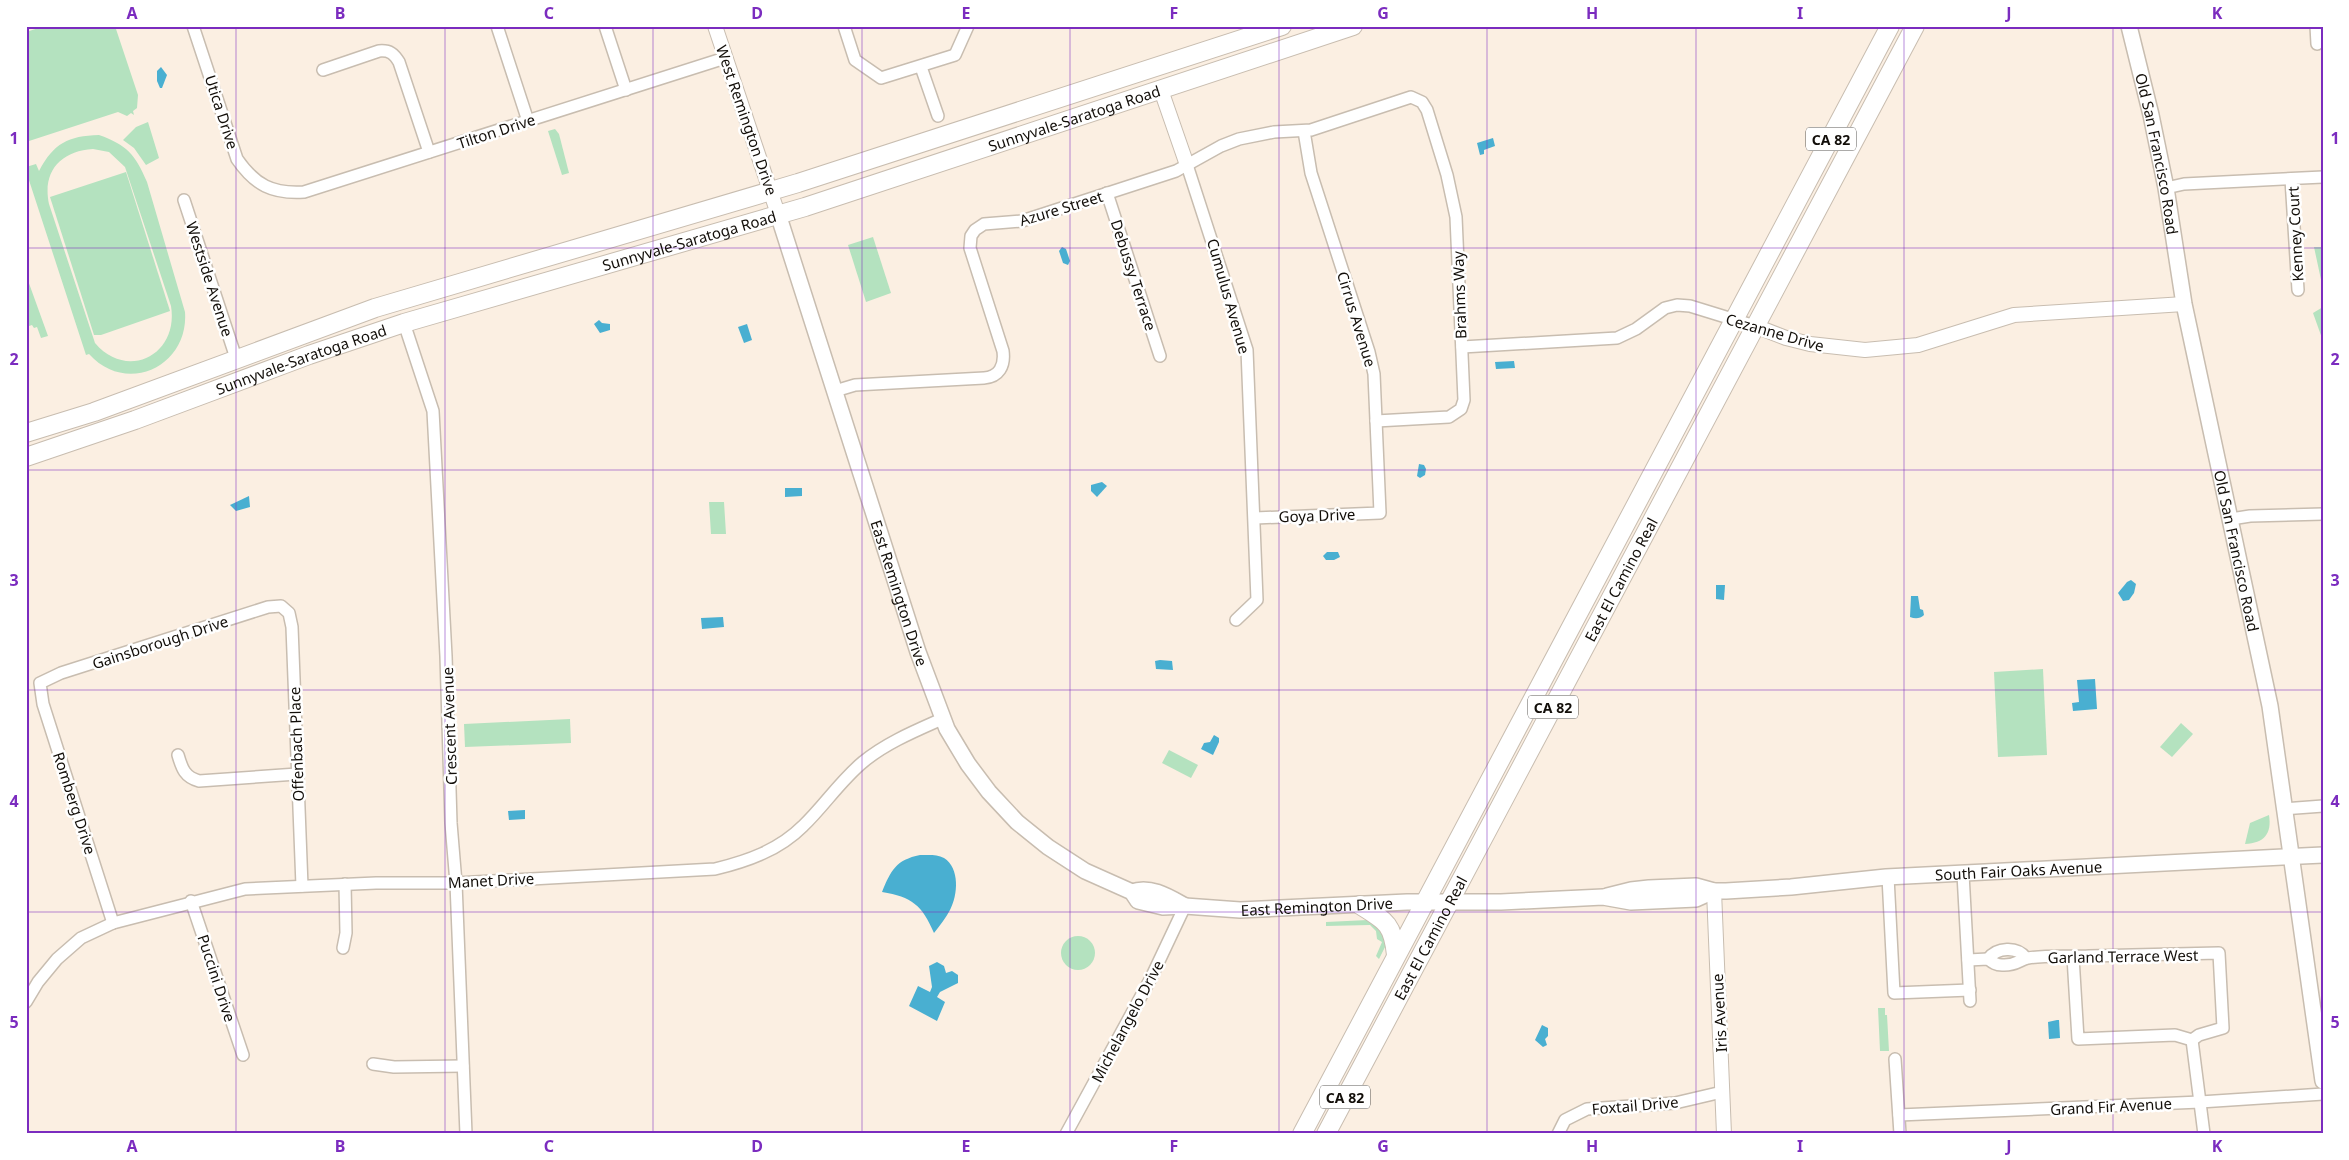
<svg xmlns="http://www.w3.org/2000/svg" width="2349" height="1160" font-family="'Noto Sans',sans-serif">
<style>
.green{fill:#b4e2bf;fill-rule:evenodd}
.water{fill:#49afd1}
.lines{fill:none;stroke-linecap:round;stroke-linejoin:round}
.minor-casing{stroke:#c8bdb0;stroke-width:14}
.tertiary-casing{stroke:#c8bdb0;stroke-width:16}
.secondary-casing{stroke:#c8bdb0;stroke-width:18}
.primary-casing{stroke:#c8bdb0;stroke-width:20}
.minor{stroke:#fff;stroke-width:11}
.tertiary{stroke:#fff;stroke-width:14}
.secondary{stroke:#fff;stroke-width:15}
.primary{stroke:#fff;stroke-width:18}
.grid{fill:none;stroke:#7b2cbf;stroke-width:1;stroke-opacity:0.55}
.labels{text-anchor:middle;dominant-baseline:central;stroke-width:5;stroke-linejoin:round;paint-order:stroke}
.shield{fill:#fff;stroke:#595653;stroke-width:1}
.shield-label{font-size:14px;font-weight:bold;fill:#120e09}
.street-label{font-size:15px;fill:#120e09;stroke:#fff}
.neatline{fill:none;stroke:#7b2cbf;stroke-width:2}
.grid-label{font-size:16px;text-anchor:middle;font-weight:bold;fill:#7b2cbf}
</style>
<rect width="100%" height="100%" fill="#fbefe2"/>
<g class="green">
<path d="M45 26H115L138 95 137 108 133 111 134 115 131 113 127 116 118 112 26 142V32Z"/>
<path d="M148 122 159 158 146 165 134 148 123 140 136 127Z"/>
<path d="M555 129 559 134 569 173 562 175 548 131Z"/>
<path d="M99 135C127 145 135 154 147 182L185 312C189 366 127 396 89 354L86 355 26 171V167L36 164 39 171C54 143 68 136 99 135ZM93 149 109 152 125 167 171 306C179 355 127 381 95 343L49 204C42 171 61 151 93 149Z"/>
<path d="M126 172 170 311 101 335H94L50 197Z"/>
<path d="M873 237 891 293 866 302 848 245Z"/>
<path d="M2314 247H2323V289Z"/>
<path d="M26 275 48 336 41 338 37 327 34 328 32 325 26 327Z"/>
<path d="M2323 307V341L2313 313Z"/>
<path d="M709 502H724L726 534H711Z"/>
<path d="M2043 669 2047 755 1998 757 1994 672Z"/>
<path d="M570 719 571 743 465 747 464 724Z"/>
<path d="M2181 723 2193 734 2172 757 2160 747Z"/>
<path d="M1169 750 1198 765 1191 778 1162 763Z"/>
<path d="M2269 815C2272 834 2264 843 2245 844L2250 823Z"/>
<path d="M1368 920 1382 927 1386 945 1379 959 1376 956 1382 942 1377 939 1376 931 1370 925 1326 926V922Z"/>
<circle cx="1078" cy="953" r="17"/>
<path d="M1878 1008H1885V1015H1887L1889 1051H1880Z"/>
</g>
<g class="water">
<path d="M161 67 167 75 162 88H160L157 81V71Z"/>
<path d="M1493 138 1495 146 1484 150V154L1480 155 1477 143Z"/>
<path d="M1062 247 1066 249 1070 261 1068 265 1063 263 1059 251Z"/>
<path d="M599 320 602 323 610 324V330L600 333 594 324Z"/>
<path d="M747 324 752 340 744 343 738 327Z"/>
<path d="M1514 361 1515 368 1496 369 1495 362Z"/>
<path d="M1419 464 1424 465 1426 469 1425 475 1420 478 1417 476Z"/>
<path d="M1102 482 1107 486 1097 497 1091 491V485Z"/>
<path d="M785 488H802V496L785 497Z"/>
<path d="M249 496 250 507 236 511 230 505Z"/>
<path d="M1327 552H1338L1340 557 1334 560H1326L1323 556Z"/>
<path d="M2131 580 2136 584 2134 593 2129 600 2123 601 2118 593 2127 582Z"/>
<path d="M1716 585H1725L1724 600 1716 599Z"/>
<path d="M1911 596H1918L1920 609 1923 610 1924 615C1920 619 1915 619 1910 617Z"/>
<path d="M723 617 724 627 702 629 701 618Z"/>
<path d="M1160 660 1172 661 1173 670 1156 669 1155 661Z"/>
<path d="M2095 679 2097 709 2073 711 2072 703 2079 702 2077 680Z"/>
<path d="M1214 735 1219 738V742L1213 755 1201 749 1204 743 1210 742Z"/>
<path d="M525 810V819L509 820 508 811Z"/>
<path d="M920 855C928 855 937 854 944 858 960 868 958 895 950 910 946 918 940 925 934 933 922 905 912 897 882 892 891 870 896 860 920 855Z"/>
<path d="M937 962 944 966 946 973 952 971 958 975V983L940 992 937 997 945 1002 937 1021 909 1006 918 986 930 992 932 987 929 966Z"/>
<path d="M2057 1020H2059L2060 1038 2049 1039 2048 1022Z"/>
<path d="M1542 1025 1548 1028V1036L1545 1039 1547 1045 1543 1047 1535 1040Z"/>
</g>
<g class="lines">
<defs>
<g id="minor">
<path d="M193 26 237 159C255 185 272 194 304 192L725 58"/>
<path d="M497 26 528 121"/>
<path d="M605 26 626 90"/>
<path d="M844 26 855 60 881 78 955 55 968 26"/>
<path d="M2316 26 2317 44"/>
<path d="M921 67 938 116"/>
<path d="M323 70 379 51C390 50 394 54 399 62L429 152"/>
<path d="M1187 165 1247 350 1257 600 1236 620"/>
<path d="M2291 179 2298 290"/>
<path d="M2166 188 2184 184 2323 177"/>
<path d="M1107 193 1160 356"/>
<path d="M184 200 236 358"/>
<path d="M404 323 433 411 446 656 451 823 456 883 466 1134"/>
<path d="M1462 347 1617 338 1636 329 1665 308 1677 305 1690 306 1755 326"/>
<path d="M835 391 855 385 984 378C999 377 1005 366 1003 351L970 248 971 236 975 230 984 224 1022 221 1176 171 1221 146 1239 139 1274 132 1311 130 1411 97 1422 102 1427 110 1447 175 1456 217 1464 400 1461 409 1449 417 1376 421"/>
<path d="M1255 518 1380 513 1374 374 1369 352 1311 173 1304 131"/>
<path d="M2231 519 2250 516 2323 514"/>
<path d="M178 755C182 769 185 777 199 781L297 774"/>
<path d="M2284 809 2323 806"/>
<path d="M1963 874 1970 1001"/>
<path d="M1888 877 1894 993 1970 990"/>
<path d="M191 901 243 1055"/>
<path d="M113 923 43 704 40 683 61 673 268 607 281 606 289 613 292 627 302 886"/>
<path d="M343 948 346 933 345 884"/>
<path d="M1988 959C1997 947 2017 946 2026 958"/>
<path d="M1968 960 1988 959C1993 963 1996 965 2002 965 2016 966 2019 960 2028 958 2048 955 2069 957 2089 956L2219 953 2223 1028 2199 1035 2192 1040 2175 1035 2078 1039 2073 957"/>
<path d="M26 1002 38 982 57 959 81 938 113 923 245 889 376 883H456L715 869C748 861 779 850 803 826 824 806 840 781 863 762 886 743 915 731 942 719"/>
<path d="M2192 1040 2204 1134"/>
<path d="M1895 1059 1900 1134"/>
<path d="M373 1064 394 1067 463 1066"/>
<path d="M1899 1115 2200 1102 2323 1094"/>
<path d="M1066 1134 1151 978 1185 906"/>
<path d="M1558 1134 1565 1120 1587 1109 1675 1103 1722 1092"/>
</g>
<g id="tertiary">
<path d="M715 26 778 214"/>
<path d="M1161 90 1187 165"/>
<path d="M1755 326 1786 338 1810 344 1865 350 1918 345 2014 315 2184 304"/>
<path d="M1714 891 1724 1134"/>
</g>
<g id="secondary">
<path id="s1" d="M2129 26 2151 115 2166 188 2184 304 2270 706 2323 1081"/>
<path id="s2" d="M778 214 918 652 947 729 968 764 989 792 1017 822 1048 847 1085 871 1132 892 1138 901 1163 907 1185 906 1240 910 1407 902H1501L1603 897 1631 902 1696 899 1714 891"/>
<path d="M1132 892C1150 885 1169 897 1185 906"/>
<path id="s3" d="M1607 896 1631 890 1649 888 1696 886 1714 891H1726L1791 887 1886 877 2323 855"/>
</g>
<g id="primary">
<path d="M26 433 94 412 375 308 798 183 1282 26"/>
<path id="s4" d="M26 457 135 420 309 355 404 323 805 207 1353 26"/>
<path d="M1360 905C1386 921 1393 924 1396 955"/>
<path d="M1302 1134 1890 26"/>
<path id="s5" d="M1326 1134 1915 26"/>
</g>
</defs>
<use href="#minor" class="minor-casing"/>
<use href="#tertiary" class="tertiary-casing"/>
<use href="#secondary" class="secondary-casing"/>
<use href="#primary" class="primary-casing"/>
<use href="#minor" class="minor"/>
<use href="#tertiary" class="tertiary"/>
<use href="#secondary" class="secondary"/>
<use href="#primary" class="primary"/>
</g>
<path class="grid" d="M236 26V1134M445 26V1134M653 26V1134M862 26V1134M1070 26V1134M1279 26V1134M1487 26V1134M1696 26V1134M1904 26V1134M2113 26V1134M26 248H2323M26 470H2323M26 690H2323M26 912H2323"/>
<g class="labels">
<g class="shield">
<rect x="1806" y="127.5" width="50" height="23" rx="4"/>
<rect x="1528" y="695.5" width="50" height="23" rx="4"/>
<rect x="1320" y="1085.5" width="50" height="23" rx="4"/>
</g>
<g class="shield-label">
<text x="1831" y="139">CA 82</text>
<text x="1553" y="707">CA 82</text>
<text x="1345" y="1097">CA 82</text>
</g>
<g class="street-label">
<text transform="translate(222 112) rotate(72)">Utica Drive</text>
<text stroke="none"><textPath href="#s4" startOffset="1102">Sunnyvale-Saratoga Road</textPath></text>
<text transform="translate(747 120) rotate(71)">West Remington Drive</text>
<text transform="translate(496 131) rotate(-18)">Tilton Drive</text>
<text stroke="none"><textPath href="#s1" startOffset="131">Old San Francisco Road</textPath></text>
<text transform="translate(1061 208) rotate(-17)">Azure Street</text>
<text transform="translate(2295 234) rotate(-93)">Kenney Court</text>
<text stroke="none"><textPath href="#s4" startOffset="698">Sunnyvale-Saratoga Road</textPath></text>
<text transform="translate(1134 275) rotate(72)">Debussy Terrace</text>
<text transform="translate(210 279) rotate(72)">Westside Avenue</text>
<text transform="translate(1459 295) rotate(-92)">Brahms Way</text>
<text transform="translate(1229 296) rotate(74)">Cumulus Avenue</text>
<text transform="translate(1357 319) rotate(73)">Cirrus Avenue</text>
<text transform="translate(1775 332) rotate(16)">Cezanne Drive</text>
<text stroke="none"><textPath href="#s4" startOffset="292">Sunnyvale-Saratoga Road</textPath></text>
<text transform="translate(1317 515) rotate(-2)">Goya Drive</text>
<text stroke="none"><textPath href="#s1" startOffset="536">Old San Francisco Road</textPath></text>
<text stroke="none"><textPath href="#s5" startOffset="628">East El Camino Real</textPath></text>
<text stroke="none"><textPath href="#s2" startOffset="398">East Remington Drive</textPath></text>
<text transform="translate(160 642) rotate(-18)">Gainsborough Drive</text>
<text transform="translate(449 726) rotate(-92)">Crescent Avenue</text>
<text transform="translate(296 744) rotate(-92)">Offenbach Place</text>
<text transform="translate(75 803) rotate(72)">Romberg Drive</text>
<text stroke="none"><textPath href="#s3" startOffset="414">South Fair Oaks Avenue</textPath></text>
<text transform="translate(491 880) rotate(-3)">Manet Drive</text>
<text stroke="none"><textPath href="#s2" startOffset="985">East Remington Drive</textPath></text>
<text stroke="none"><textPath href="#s5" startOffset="222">East El Camino Real</textPath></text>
<text transform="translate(2123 956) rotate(-1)">Garland Terrace West</text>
<text transform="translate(217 978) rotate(72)">Puccini Drive</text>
<text transform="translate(1719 1013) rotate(-93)">Iris Avenue</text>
<text transform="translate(1127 1021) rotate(-62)">Michelangelo Drive</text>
<text transform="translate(1635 1105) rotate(-5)">Foxtail Drive</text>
<text transform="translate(2111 1106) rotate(-3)">Grand Fir Avenue</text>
</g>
</g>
<rect width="2349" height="1160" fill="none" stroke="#ffffff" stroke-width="55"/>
<rect x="28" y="28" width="2294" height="1104" class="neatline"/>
<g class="grid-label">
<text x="132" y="19">A</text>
<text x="340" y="19">B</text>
<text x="549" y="19">C</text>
<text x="757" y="19">D</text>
<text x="966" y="19">E</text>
<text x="1174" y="19">F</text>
<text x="1383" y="19">G</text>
<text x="1592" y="19">H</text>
<text x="1800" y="19">I</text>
<text x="2009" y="19">J</text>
<text x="2217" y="19">K</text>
<text x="14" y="144">1</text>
<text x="2335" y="144">1</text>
<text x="14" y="365">2</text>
<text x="2335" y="365">2</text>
<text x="14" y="586">3</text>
<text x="2335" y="586">3</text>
<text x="14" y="807">4</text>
<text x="2335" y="807">4</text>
<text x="14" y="1028">5</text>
<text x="2335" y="1028">5</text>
<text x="132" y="1152">A</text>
<text x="340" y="1152">B</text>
<text x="549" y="1152">C</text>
<text x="757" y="1152">D</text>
<text x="966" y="1152">E</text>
<text x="1174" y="1152">F</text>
<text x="1383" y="1152">G</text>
<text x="1592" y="1152">H</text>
<text x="1800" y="1152">I</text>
<text x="2009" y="1152">J</text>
<text x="2217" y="1152">K</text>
</g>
</svg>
